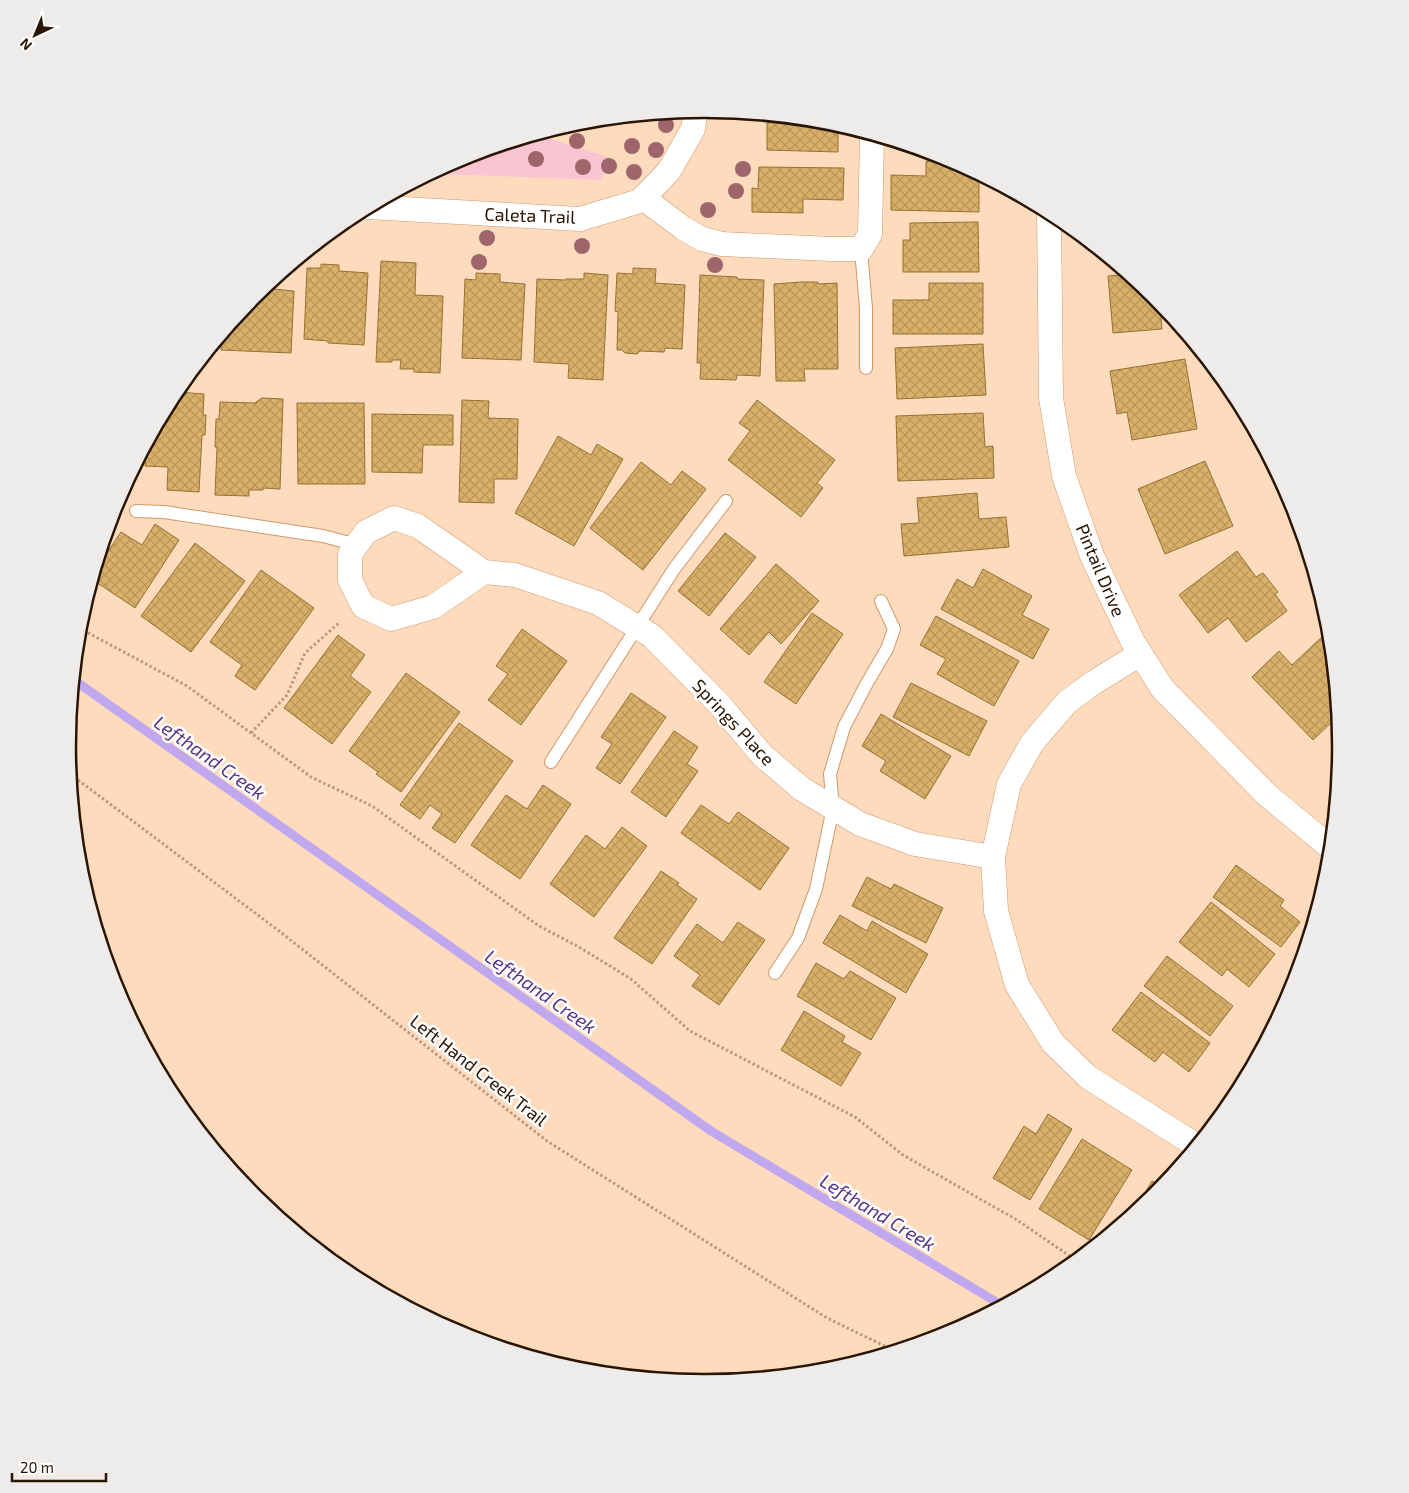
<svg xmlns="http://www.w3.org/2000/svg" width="1409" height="1493" font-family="'Exo 2',sans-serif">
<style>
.park{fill:#fbc4d3}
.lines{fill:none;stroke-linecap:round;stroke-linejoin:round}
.stream{stroke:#c0a8ee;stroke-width:9}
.building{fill:url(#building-cross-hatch);stroke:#947132}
.lane-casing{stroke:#d1986a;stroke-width:14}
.street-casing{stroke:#d1986a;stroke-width:25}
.path{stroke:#b99a81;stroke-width:3;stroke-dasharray:2.5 2.5;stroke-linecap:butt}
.lane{stroke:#fff;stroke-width:12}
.street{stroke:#fff;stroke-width:24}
.tree{fill:#9e666b}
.labels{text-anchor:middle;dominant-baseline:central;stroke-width:5;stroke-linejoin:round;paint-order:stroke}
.street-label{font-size:18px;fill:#2a1503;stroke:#fff}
.water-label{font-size:19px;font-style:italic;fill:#563485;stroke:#fff}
.rim{fill:none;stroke:#2a1503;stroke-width:2.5}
</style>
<defs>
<pattern id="building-cross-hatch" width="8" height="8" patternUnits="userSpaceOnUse" patternTransform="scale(1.25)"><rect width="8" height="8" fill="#d9b069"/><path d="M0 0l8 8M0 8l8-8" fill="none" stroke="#ba9659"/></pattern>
</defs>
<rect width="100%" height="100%" fill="#ffdbbe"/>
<path class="park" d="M538 135 608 157 602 180 439 174C445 158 518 140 538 135Z"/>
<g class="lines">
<path class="stream" d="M74 680 711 1131 1003 1306"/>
</g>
<g class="building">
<path d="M770 116 829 122 838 125V152L767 150V123H770Z"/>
<path d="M900 143 914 147H900Z"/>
<path d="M926 161H955L979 175V212L891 210V175L926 176Z"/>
<path d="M759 167 844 168 843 200 803 199V213L752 212V188L758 189Z"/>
<path d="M978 222 979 272H903V240H910V223Z"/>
<path d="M381 261 416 263 415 295 443 296 440 373 414 372V369H400L401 360H392V362H376Z"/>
<path d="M321 264 339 265V271L368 273 364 345 328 343V341L304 339 307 268H321Z"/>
<path d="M633 268 656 269 655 283 685 285 682 349 665 348 664 352 640 351 637 354 625 353 622 350H617L618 312 615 311 617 273 633 274Z"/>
<path d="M476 273 500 274V282L525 284 521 360 462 358 465 279 476 280Z"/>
<path d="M584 273 608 275 603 380 568 378 569 364 534 362 537 279 566 280V279H584Z"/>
<path d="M1128 274 1155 296 1172 317 1161 318 1162 329 1113 333 1108 276Z"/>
<path d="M700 275 737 277V279L764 280 760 376 737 375 736 380 700 379 701 363H697Z"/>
<path d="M801 282H818V284L837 283 838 369H804L805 381H776L774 284Z"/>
<path d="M929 283H983V334H893V300H929Z"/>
<path d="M263 288 294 291 291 353 221 350V336L254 296Z"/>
<path d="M983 344 986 395 897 399 895 348Z"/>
<path d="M1185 359 1197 429 1132 440 1127 412 1117 414 1110 371Z"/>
<path d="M177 392 204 394 203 415H206L205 435H202L199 492 167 490 168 467 145 466 146 447 167 408 176 409Z"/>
<path d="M262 398 283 399 280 489 263 488V490H249V496L215 495 217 447H215L216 419H219L220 402 256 403V402Z"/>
<path d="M462 400 489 401 488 418 518 419 517 479H494V503L459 502Z"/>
<path d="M757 400 835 460 817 483 823 488 801 517 728 460 750 431 739 423Z"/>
<path d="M297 403H364L365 484H298Z"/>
<path d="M983 413 985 447 993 446 994 478 898 481 896 416Z"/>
<path d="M372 414 453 415V445H423L422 473 372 472Z"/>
<path d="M558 436 591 455 597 444 623 459 574 546 515 513Z"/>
<path d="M1205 461 1233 526 1165 554 1138 489Z"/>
<path d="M641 462 671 485 682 471 706 489 643 570 590 528Z"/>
<path d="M977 493 979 519 1006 517 1009 547 904 556 901 524 919 523 917 498Z"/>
<path d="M155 524 179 540 135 608 93 580 95 571 121 532 142 545Z"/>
<path d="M725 533 756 557 709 616 678 591Z"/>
<path d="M195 543 245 581 191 652 141 616Z"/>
<path d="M1237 551 1256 577 1263 573 1278 592 1275 594 1287 611 1246 642 1228 618 1208 633 1179 595Z"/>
<path d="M776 564 819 601 781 644 769 632 749 655 720 629Z"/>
<path d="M983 569 1032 596 1022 615 1049 629 1033 659 941 609 957 579 973 588Z"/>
<path d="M261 570 314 608 255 690 235 676 242 665 210 642Z"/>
<path d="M812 613 843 634 796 704 764 682Z"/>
<path d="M936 616 1019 661 994 706 937 674 946 659 920 645Z"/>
<path d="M522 629 567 661 521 725 488 700 508 674 496 666Z"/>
<path d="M338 635 365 655 350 676 371 692 332 744 284 708Z"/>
<path d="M1324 635 1331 642 1338 716 1313 740 1252 677 1279 651 1292 665Z"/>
<path d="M406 673 460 712 401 792 376 774 378 772 349 751Z"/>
<path d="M911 683 987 721 969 756 893 717Z"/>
<path d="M631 693 666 717 620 784 596 768 612 744 601 737Z"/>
<path d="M881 714 951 756 925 799 880 771 886 761 862 746Z"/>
<path d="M459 723 513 761 455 843 432 828 442 814 430 805 420 819 400 805Z"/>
<path d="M674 731 698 747 687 764 698 771 666 817 631 792Z"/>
<path d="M543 785 571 804 520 879 471 845 506 795 527 809Z"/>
<path d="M701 805 729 824 738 812 789 848 760 890 681 833Z"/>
<path d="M622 827 647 846 594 917 550 884 586 835 605 849Z"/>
<path d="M1236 865 1284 900 1280 906 1300 922 1281 947 1213 897Z"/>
<path d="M661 871 679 883 677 885 697 899 652 964 614 938Z"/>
<path d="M867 877 891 889 894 884 943 908 926 943 852 906Z"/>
<path d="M1211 902 1275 954 1249 987 1227 969 1222 976 1179 942Z"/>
<path d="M840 915 867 931 872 921 928 954 906 993 823 943Z"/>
<path d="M738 922 765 940 719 1005 692 986 700 975 674 956 697 924 723 943Z"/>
<path d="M1167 956 1233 1006 1210 1036 1144 986Z"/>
<path d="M816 963 844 979 850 971 896 998 871 1040 797 996Z"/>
<path d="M1141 992 1210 1043 1189 1072 1163 1052 1155 1062 1112 1030Z"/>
<path d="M804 1011 845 1036 842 1042 861 1053 841 1086 781 1050Z"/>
<path d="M1265 1038 1267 1039 1234 1101 1224 1113 1222 1111Z"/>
<path d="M1048 1114 1072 1129 1030 1200 993 1178 1024 1126 1036 1134Z"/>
<path d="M1082 1139 1132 1170 1089 1240 1039 1209Z"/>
<path d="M1152 1181 1163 1187 1155 1197 1131 1216Z"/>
</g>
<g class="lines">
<defs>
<g id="lane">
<path d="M861 249 866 308V368"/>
<path d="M136 511 164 512 323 536 357 545"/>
<path d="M551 762 674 569 726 501"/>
<path d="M775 973 798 938 816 889 833 808 830 774 844 727 867 683 887 649 894 629 881 601"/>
</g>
<g id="street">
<path d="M643 198 683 228 702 239 722 244 831 249H861L870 234 872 135"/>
<path d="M368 207 580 219 640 201 669 171 693 129 696 110"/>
<path d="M1049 212 1051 398 1064 476 1092 556 1133 642 1162 688 1266 794 1331 848"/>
<path d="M394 518 418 526 484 572 433 607 391 619 363 606 350 580V554L366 532Z"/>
<path d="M484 572 515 575 598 603 652 636 720 705 762 755 802 789 860 824 915 844 993 857"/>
<path d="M1140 654 1093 683 1067 702 1032 743 1009 784 993 857 996 911 1017 985 1053 1043 1088 1077 1197 1146"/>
</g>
</defs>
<use href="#lane" class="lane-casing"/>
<use href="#street" class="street-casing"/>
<g class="path">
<path d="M79 628 187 686 311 777 372 806 539 926 579 947 631 979 690 1031 855 1117 903 1155 1017 1220 1077 1261"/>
<path d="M251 733 287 695 305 653 340 622"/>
<path d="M70 774 279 931 547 1141 827 1318 895 1351"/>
</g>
<use href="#lane" class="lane"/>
<use href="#street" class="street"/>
</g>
<g class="tree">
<circle cx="666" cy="125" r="8"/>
<circle cx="577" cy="141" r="8"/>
<circle cx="632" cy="146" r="8"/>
<circle cx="656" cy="150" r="8"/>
<circle cx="536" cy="159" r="8"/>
<circle cx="609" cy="166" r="8"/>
<circle cx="583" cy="167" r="8"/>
<circle cx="743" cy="169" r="8"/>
<circle cx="634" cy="172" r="8"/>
<circle cx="736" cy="191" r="8"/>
<circle cx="708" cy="210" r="8"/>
<circle cx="487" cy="238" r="8"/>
<circle cx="582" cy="246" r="8"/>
<circle cx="479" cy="262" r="8"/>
<circle cx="715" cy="265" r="8"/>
</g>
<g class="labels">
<g class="street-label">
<text transform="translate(530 215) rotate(2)">Caleta Trail</text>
<text transform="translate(1101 570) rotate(67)">Pintail Drive</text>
<text transform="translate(734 722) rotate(47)">Springs Place</text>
<text transform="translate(479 1070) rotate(38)">Left Hand Creek Trail</text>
</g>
<g class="water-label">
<text transform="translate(210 757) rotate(35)">Lefthand Creek</text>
<text transform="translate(541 991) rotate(35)">Lefthand Creek</text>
<text transform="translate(878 1212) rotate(31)">Lefthand Creek</text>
</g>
</g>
<path d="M0 0H1409V1493H0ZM76 746a628 628 0 1 1 1256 0a628 628 0 1 1-1256 0Z" fill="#eeeceb" fill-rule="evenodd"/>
<path class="rim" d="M76 746a628 628 0 1 1 1256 0a628 628 0 1 1-1256 0Z"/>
<g transform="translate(35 35) rotate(224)" stroke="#ffffff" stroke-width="4" paint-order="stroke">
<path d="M0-4L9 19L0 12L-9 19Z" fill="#2a1503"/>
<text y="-8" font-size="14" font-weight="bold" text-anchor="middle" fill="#2a1503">N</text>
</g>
<path d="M12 1473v8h94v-8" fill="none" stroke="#2a1503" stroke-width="2.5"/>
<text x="20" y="1473" font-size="15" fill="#2a1503" stroke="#ffffff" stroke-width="4" paint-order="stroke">20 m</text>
</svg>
